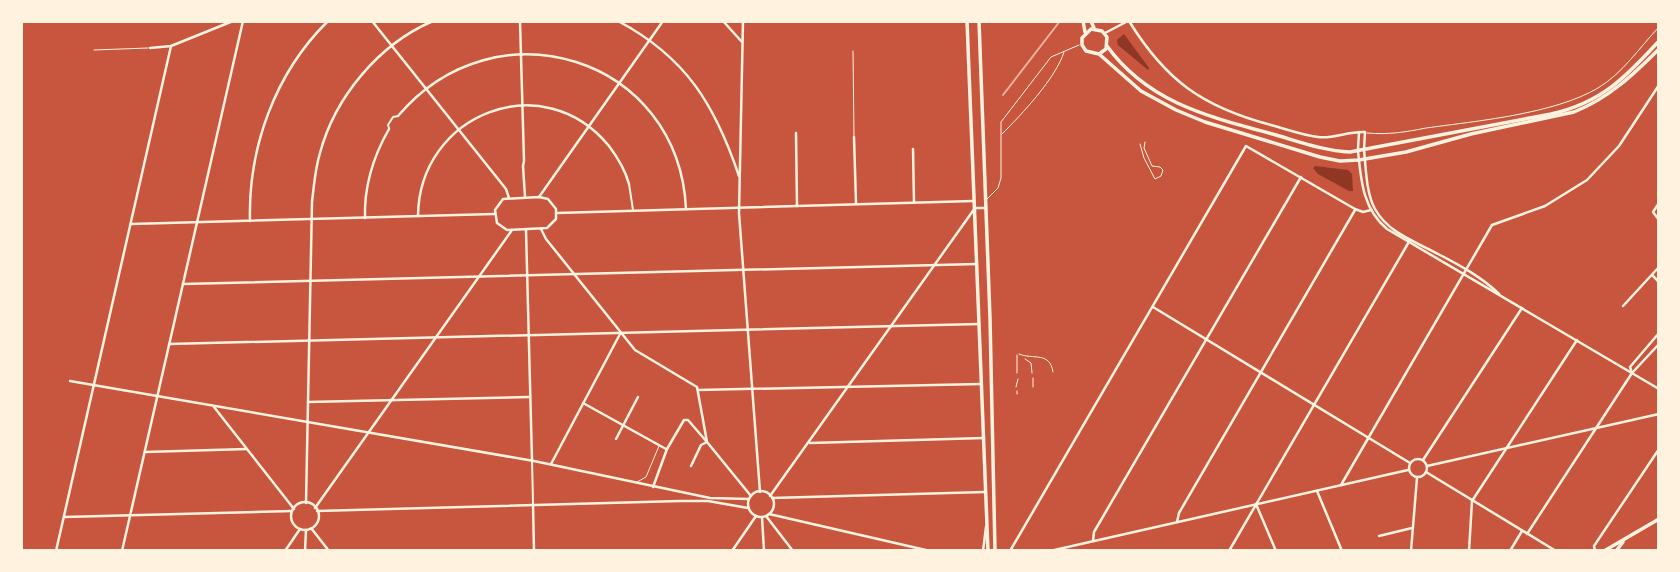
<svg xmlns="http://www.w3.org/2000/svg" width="1680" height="572" font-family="Figtree,sans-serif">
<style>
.water{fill:#8f3625}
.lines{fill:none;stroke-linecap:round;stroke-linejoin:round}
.service{stroke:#fff3e0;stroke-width:1}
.pedestrian{stroke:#fff3e0;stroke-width:2}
.minor{stroke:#fff3e0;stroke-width:2.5}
.tertiary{stroke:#fff3e0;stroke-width:2.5}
.secondary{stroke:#fff3e0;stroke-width:3.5}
.primary{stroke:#fff3e0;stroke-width:3.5}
.tram{stroke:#e9b49f;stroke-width:2}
</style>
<rect width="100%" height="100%" fill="#c8553d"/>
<g class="water">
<path d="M1124 34 1149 68 1148 70 1118 45 1117 40Z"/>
<path d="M1315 166 1348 170 1352 174 1353 191H1349L1318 174 1313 168Z"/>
</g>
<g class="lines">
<g class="service">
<path d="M94 50 148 48"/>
<path d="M853 51 854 136"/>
<path d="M1367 133C1388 135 1406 132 1426 128 1477 121 1554 114 1598 88 1623 73 1639 48 1659 27"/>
<path d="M1002 134C1022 114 1056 78 1064 52"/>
<path d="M1140 144 1144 158 1155 179 1161 176 1163 170 1160 167 1152 166 1144 148 1145 142"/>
<path d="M987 199 998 188 1001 178V122L1051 57 1079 45"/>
<path d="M1019 354C1033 360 1050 351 1053 372"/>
<path d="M1017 355V373"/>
<path d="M1025 359 1031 363 1032 373"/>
<path d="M1033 378V387"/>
<path d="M1016 387 1018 379"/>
<path d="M1017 391V394"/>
<path d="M637 482 646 477 659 446"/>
</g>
<g class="pedestrian">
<path d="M389 128 388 125 393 117 398 116"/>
<path d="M629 184 633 210"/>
<path d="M532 460 533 503"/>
</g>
<g class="minor">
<path d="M372 21 506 189 509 198"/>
<path d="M520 21 524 161 523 166 525 197"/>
<path d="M618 21C686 57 715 105 739 176"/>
<path d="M723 21 742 42"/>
<path d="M743 21 739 213 760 492"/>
<path d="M1129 21C1166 81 1203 107 1271 125 1286 129 1302 135 1318 137 1334 139 1348 131 1365 132L1364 150"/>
<path d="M1105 33 1128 21"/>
<path d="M150 48 171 46 233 21"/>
<path d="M398 116C496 0 679 57 686 209"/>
<path d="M796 133 797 206"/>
<path d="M854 137 856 203"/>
<path d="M913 149 914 202"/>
<path d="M1358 149 1359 132"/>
<path d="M1659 203 1653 212 1659 220"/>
<path d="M418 216C419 114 543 65 609 146 618 158 625 169 629 184"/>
<path d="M365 218C364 186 373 157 389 129"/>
<path d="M250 221C248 148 275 73 328 21"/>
<path d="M131 224 494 214"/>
<path d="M526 230 532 460"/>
<path d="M1652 275 1659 282"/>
<path d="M183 284 977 264"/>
<path d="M1623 306 1659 267"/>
<path d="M1153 307 1410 463"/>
<path d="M169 344 979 324"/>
<path d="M1632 373 1630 367 1659 333"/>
<path d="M70 381 534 461 710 498 749 499"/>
<path d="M698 390 981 384"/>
<path d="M308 402 529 397"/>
<path d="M583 403 666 449"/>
<path d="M214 407 294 509"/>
<path d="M616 439 638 397"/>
<path d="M810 443 984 438"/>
<path d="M145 452 247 449"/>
<circle cx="1418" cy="468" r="9"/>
<path d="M1423 460 1522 308"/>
<path d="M551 464 620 334"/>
<path d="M1427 466 1659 414"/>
<path d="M1426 472 1556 551"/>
<path d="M1341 485 1492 225 1545 206 1587 180 1619 146 1659 85"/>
<path d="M653 487 667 449 684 420H688L707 442 701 445 691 466"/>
<path d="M1317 491 1342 551"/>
<path d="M770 496 975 208H986"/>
<path d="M772 498 985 492"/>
<path d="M306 503 312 202C314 186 315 169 320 153 335 97 379 44 433 21"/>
<path d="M533 504 534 551"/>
<path d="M1256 504 1276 551"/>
<path d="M317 511 680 501H708L748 508"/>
<path d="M769 514 930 551"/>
<path d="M64 517 292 511"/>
<path d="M762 517 764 551"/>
<path d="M1177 522 1179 513 1355 210"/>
<path d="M311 528 329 551"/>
<path d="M1527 534 1632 373 1659 344"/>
<path d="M1379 536 1412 528"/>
<path d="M1093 541 1094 532 1301 177"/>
<path d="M56 551 171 46"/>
<path d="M122 551 243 21"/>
<path d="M305 551 306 530"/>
<path d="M732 551 756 516"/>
<path d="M983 551 986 527"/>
<path d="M1010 551 1246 146 1355 209 1363 212 1371 210"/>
<path d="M1050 551 1408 470"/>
<path d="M1229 551 1410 240"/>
<path d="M1411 551 1417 478"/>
<path d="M1469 551 1472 501 1577 340"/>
<path d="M1510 551 1522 531"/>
<path d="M1595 551 1594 546 1659 449"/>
</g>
<g class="tertiary">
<path d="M1364 150C1366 168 1366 193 1375 209 1389 234 1417 242 1440 255 1461 266 1483 278 1499 294"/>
<path d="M1358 151C1361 181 1363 209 1387 229L1659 389"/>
<path d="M539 197 663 21"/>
<path d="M539 197 548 199 556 209V219L547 228 507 230 497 223 495 210 503 199Z"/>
<path d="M557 213 973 201"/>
<path d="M541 229 546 239 635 350 697 387 707 442 751 496"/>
<circle cx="761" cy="504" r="13"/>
<circle cx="305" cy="516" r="14"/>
<path d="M315 508 512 230"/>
<path d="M766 516 793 551"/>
<path d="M285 551 300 529"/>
</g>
<g class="secondary">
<path d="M1083 21 1085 32"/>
<path d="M1091 21 1094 28"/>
<path d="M1107 46C1149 104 1211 117 1276 135 1300 142 1325 151 1350 152L1551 114C1601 103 1626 77 1659 41"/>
<path d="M1099 54 1106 49 1107 37 1102 31 1091 29 1082 38V45L1086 51 1099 54 1141 91 1176 110 1205 122 1320 157 1340 161 1359 160 1406 152 1471 134 1574 112C1609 98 1633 75 1659 49"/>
</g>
<g class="primary">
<path d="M967 21 988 551"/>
<path d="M979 21 990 318 995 551"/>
<path d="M1604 551 1659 519"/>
<path d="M1616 551 1623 542"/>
</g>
<path class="tram" d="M1003 95 1060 21"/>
</g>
<rect width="1680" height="572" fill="none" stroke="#fff3e0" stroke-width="46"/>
</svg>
